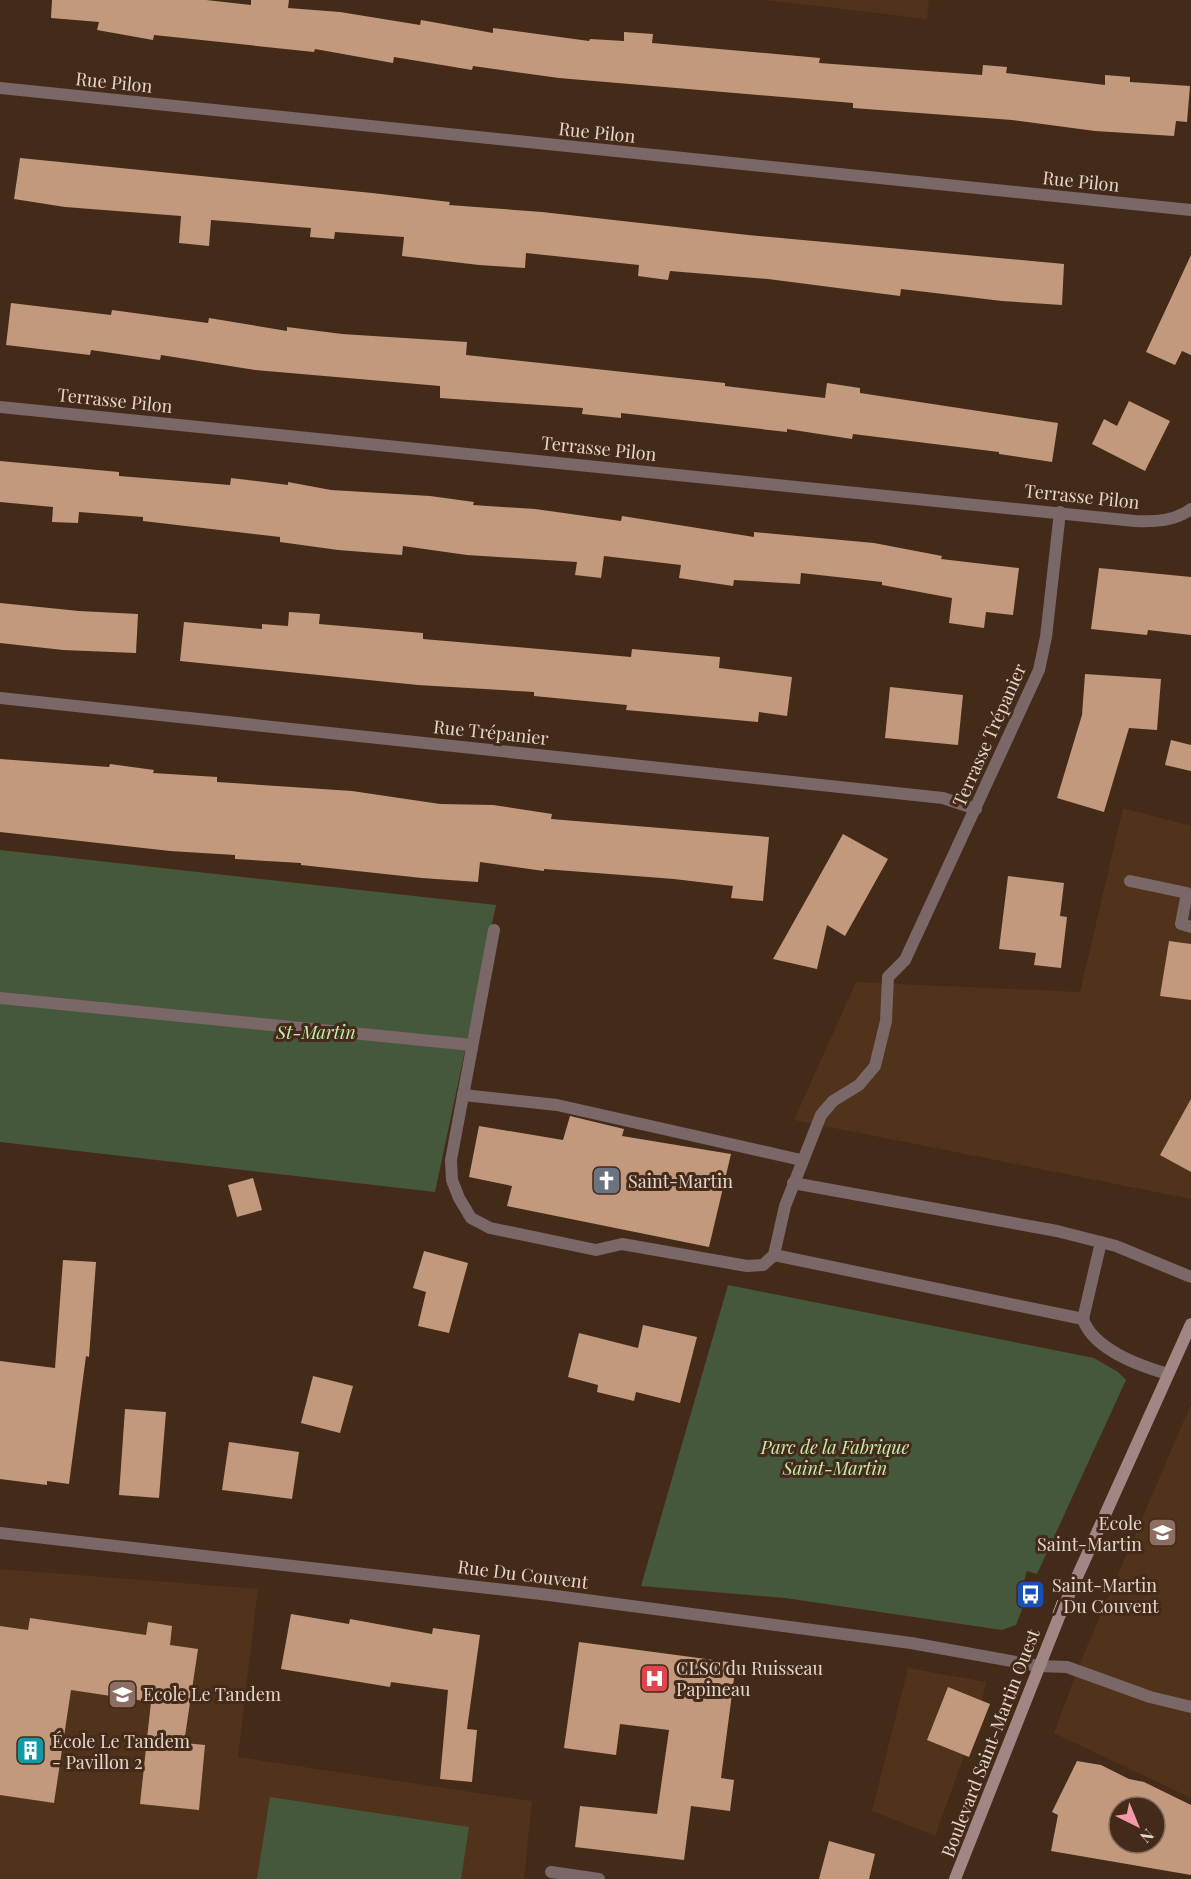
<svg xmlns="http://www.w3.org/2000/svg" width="1191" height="1879" font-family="'Playfair Display',serif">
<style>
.built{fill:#51321b}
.green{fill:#45583c}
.building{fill:#c3997d;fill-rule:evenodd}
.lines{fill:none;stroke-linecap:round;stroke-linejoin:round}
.service{stroke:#796867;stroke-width:12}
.minor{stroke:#796867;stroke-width:12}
.secondary{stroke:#a08684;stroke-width:12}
.labels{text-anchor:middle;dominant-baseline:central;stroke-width:6;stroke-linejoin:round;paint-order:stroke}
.street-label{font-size:18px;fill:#e6d5cb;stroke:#442a19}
.park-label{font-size:18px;font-style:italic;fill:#c3eeb0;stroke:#442a19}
.poi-label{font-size:18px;fill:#e6d5cb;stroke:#442a19;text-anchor:start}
</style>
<rect width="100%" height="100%" fill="#442a19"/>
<g class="built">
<path d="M766 0H929L927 19Z"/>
<path d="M1123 808 1191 826V1199L794 1120 856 982 1080 992Z"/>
<path d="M1191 1404V1798L1054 1733 1080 1663Z"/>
<path d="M0 1569 258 1589 238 1757 532 1801 524 1879H0Z"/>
<path d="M908 1668 986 1682 979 1715 935 1836 872 1811Z"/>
</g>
<g class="green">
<path d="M0 850 496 905 435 1192 0 1142Z"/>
<path d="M728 1285 1094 1358 1118 1372 1126 1380 1037 1574 1027 1571 1022 1588 1029 1591 1016 1625 1002 1630 785 1598 641 1586Z"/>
<path d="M270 1797 469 1827 461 1879H257Z"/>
</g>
<g class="building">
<path d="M52 0H206L251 5V0H289L288 8 340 12 420 25 421 20 493 33V28L589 41 590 39 624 41V32L653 34 652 43 820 58 819 63 982 75 983 65 1007 67 1006 73 1105 85V75L1130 77V82L1190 86 1187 122 1176 121 1174 136 1095 131 1012 120 853 108V103L559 78 473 66 472 70 394 57 393 63 315 49 314 52 154 35 153 40 97 30 99 22 51 18Z"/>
<path d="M20 158 372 193 450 202 449 205 542 212 748 235 1064 264 1062 305 1002 301 901 289 900 296 768 279 670 271 668 280 638 276 639 265 526 253 525 268 479 265 402 256 404 237 335 232 334 239 310 237 311 228 211 220 209 246 179 243 181 216 65 207 14 199Z"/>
<path d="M1191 255V355L1182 351 1175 365 1146 352Z"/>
<path d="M11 303 111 315 112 310 208 323 209 318 287 331V327L342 334 467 342 466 355 725 383V386L825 398 827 383 860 388V393L1058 423 1052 462 999 454V452L853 434 852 439 787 429V432L621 413V418L582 414 583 408 440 398V386L255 370 161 355 160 360 91 350 90 355 6 345Z"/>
<path d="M1129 401 1170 421 1145 471 1092 444 1104 419 1117 426Z"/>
<path d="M0 461 119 472V476L230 485 231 478 288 485V482L331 490 430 496 474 502 473 505 535 509 621 521 622 516 754 537V532L874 543 942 556 941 559 1019 568 1013 615 986 612 984 628 949 623 952 598 882 585V582L801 573 800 584 734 580 733 586 679 578 681 565 604 556 601 578 575 575 577 562 467 555 403 546 402 555 338 550 280 542V537L143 521V517L79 512 78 523 52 522 53 507 0 502Z"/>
<path d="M1099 568 1191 577V635L1148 630 1147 635 1091 629Z"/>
<path d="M0 603 79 611 138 614 136 653 63 650 0 643Z"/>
<path d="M289 612 320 614 319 624 423 633V639L631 657 632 649 720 657 719 668 792 677 787 716 759 712 758 722 626 710 627 705 534 696V692L418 685 180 661 184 622 262 629V624L288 626Z"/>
<path d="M1085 674 1161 679 1157 730 1129 728 1104 812 1057 798 1082 715Z"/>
<path d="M890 687 963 695 958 745 885 738Z"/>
<path d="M1171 740 1191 745V771L1165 765Z"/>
<path d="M0 759 109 767 110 764 154 770 153 773 217 777V782L352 791 440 804 493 805 552 814 551 819 769 837 763 901 731 898 733 886 674 879 544 869V871L480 862 478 882 422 878 301 865V863L235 859V855L170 851 0 832Z"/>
<path d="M843 834 888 859 845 936 827 925 817 969 773 959Z"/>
<path d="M1008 876 1064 883 1060 916 1067 917 1061 968 1034 965 1036 953 999 949Z"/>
<path d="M1169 941 1191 944V1000L1160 996Z"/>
<path d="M1191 1099V1172L1160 1155Z"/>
<path d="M570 1116 624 1129 622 1136 731 1154 709 1247 507 1206 512 1186 469 1177 479 1126 563 1140Z"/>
<path d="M253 1178 262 1210 237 1217 228 1185Z"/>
<path d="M424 1251 468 1263 449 1333 418 1326 426 1292 413 1288Z"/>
<path d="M63 1260 96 1262 89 1357 86 1356 69 1484 47 1481V1485L0 1479V1361L55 1368Z"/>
<path d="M643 1325 697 1337 680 1403 636 1392 634 1401 597 1392 598 1385 568 1377 579 1333 638 1348Z"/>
<path d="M313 1376 353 1386 340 1433 301 1423Z"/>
<path d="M125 1409 166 1412 159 1498 119 1495Z"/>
<path d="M229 1442 299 1452 292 1499 222 1490Z"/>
<path d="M291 1614 349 1624 350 1619 432 1634 433 1628 480 1635 467 1729 477 1730 472 1782 440 1779 448 1690 391 1682 390 1687 281 1669Z"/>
<path d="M30 1618 146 1635 148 1622 172 1626 170 1645 198 1649 184 1743 205 1745 199 1810 140 1804 151 1702 71 1690 54 1803 0 1795V1626L28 1630Z"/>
<path d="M579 1642 736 1663 721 1778 734 1780 730 1811 691 1806 684 1860 575 1847 580 1806 657 1814 669 1730 620 1724 616 1755 564 1748Z"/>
<path d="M948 1687 990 1704 969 1757 927 1740Z"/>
<path d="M1077 1761 1101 1765 1129 1779 1144 1782 1191 1805V1875L1051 1851 1058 1815 1052 1812ZM1119 1807H1155V1843H1119Z"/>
<path d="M829 1841 875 1854 869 1879H819Z"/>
</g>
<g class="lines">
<g class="service">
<path d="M1130 881 1187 893 1181 924 1191 927"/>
<path d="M494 930 451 1160 452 1180 459 1198 471 1218 490 1228 596 1250 622 1244 747 1266 763 1265 774 1255 785 1206 821 1115 833 1101 859 1085 875 1066 886 1021 888 977 905 960"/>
<path d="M0 998 472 1045"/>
<path d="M463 1095 557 1105 801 1160"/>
<path d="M793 1183 1057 1231 1116 1246 1191 1277"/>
<path d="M1101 1242 1083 1319C1093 1349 1140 1366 1168 1374"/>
<path d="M774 1255 1083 1319"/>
<path d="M1039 1666 1067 1667 1150 1697 1191 1707"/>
<path d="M551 1872 599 1879"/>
</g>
<g class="minor">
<path d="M0 88 1191 210"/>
<path d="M0 407 1135 521C1155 522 1175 521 1191 509"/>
<path d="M0 698 943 798 976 809"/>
<path d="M905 960 1039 670 1046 637 1060 512"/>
<path d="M0 1533 541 1594 911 1643 1039 1666"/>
</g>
<path class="secondary" d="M955 1879 1059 1617 1191 1324"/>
</g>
<defs>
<symbol id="church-square" viewBox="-11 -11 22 22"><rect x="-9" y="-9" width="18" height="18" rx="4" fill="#6b7280" stroke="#442a19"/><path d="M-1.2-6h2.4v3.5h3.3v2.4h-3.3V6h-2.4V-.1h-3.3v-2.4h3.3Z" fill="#fff"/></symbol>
<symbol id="school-square" viewBox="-11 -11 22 22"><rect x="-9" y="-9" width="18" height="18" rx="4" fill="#8d6e63" stroke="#442a19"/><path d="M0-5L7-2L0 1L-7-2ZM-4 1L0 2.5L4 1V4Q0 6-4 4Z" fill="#fff"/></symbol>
<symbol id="bus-square" viewBox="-11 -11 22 22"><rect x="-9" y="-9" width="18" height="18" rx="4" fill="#1a4fb4" stroke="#442a19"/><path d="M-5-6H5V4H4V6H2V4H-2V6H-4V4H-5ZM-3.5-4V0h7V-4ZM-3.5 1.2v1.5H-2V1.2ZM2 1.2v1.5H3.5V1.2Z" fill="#fff"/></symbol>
<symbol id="hospital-square" viewBox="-11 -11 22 22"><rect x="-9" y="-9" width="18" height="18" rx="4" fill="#e0444e" stroke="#442a19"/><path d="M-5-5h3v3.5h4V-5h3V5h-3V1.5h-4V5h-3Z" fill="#fff"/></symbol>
<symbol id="building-square" viewBox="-11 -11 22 22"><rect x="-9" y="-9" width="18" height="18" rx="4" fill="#0f9aa8" stroke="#442a19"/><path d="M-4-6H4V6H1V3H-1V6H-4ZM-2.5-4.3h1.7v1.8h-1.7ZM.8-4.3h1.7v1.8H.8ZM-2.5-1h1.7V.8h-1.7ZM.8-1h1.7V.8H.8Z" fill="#fff"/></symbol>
</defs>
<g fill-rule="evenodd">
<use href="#church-square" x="590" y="1164" width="33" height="33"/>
<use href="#school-square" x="1146" y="1516" width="33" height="33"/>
<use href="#bus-square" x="1014" y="1578" width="33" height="33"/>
<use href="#hospital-square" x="638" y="1662" width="33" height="33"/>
<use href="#school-square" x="106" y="1678" width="33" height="33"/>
<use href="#building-square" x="14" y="1734" width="33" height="33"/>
</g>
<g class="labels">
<g class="street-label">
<text transform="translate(114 82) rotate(6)">Rue Pilon</text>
<text transform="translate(597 132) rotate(6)">Rue Pilon</text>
<text transform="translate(1081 181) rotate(6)">Rue Pilon</text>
<text transform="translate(115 400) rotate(6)">Terrasse Pilon</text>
<text transform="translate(599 448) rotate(6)">Terrasse Pilon</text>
<text transform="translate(1082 496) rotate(6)">Terrasse Pilon</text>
<text transform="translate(491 732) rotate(6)">Rue Trépanier</text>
<text transform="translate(989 735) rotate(-66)">Terrasse Trépanier</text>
<text transform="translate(523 1574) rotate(7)">Rue Du Couvent</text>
<text transform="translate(990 1743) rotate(-69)">Boulevard Saint-Martin Ouest</text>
</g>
<g class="park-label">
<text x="316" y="1032">St-Martin</text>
<text x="835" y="1447">Parc de la Fabrique<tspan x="835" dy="21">Saint-Martin</tspan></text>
</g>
<g class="poi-label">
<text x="628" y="1181">Saint-Martin</text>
<text x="1142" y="1523" text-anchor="end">Ecole<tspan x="1142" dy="21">Saint-Martin</tspan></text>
<text x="1052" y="1585">Saint-Martin<tspan x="1052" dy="21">/ Du Couvent</tspan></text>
<text x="676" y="1668">CLSC du Ruisseau<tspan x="676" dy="21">Papineau</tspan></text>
<text x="143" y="1694">Ecole Le Tandem</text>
<text x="52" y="1741">École Le Tandem<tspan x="52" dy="21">- Pavillon 2</tspan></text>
</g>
</g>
<g transform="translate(1137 1825) rotate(137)"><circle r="28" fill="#442a19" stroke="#856e60" stroke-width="1.5"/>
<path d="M0-4.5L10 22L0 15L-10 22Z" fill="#f39aa8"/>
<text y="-9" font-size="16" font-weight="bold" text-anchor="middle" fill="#e6d5cb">N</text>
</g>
</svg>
